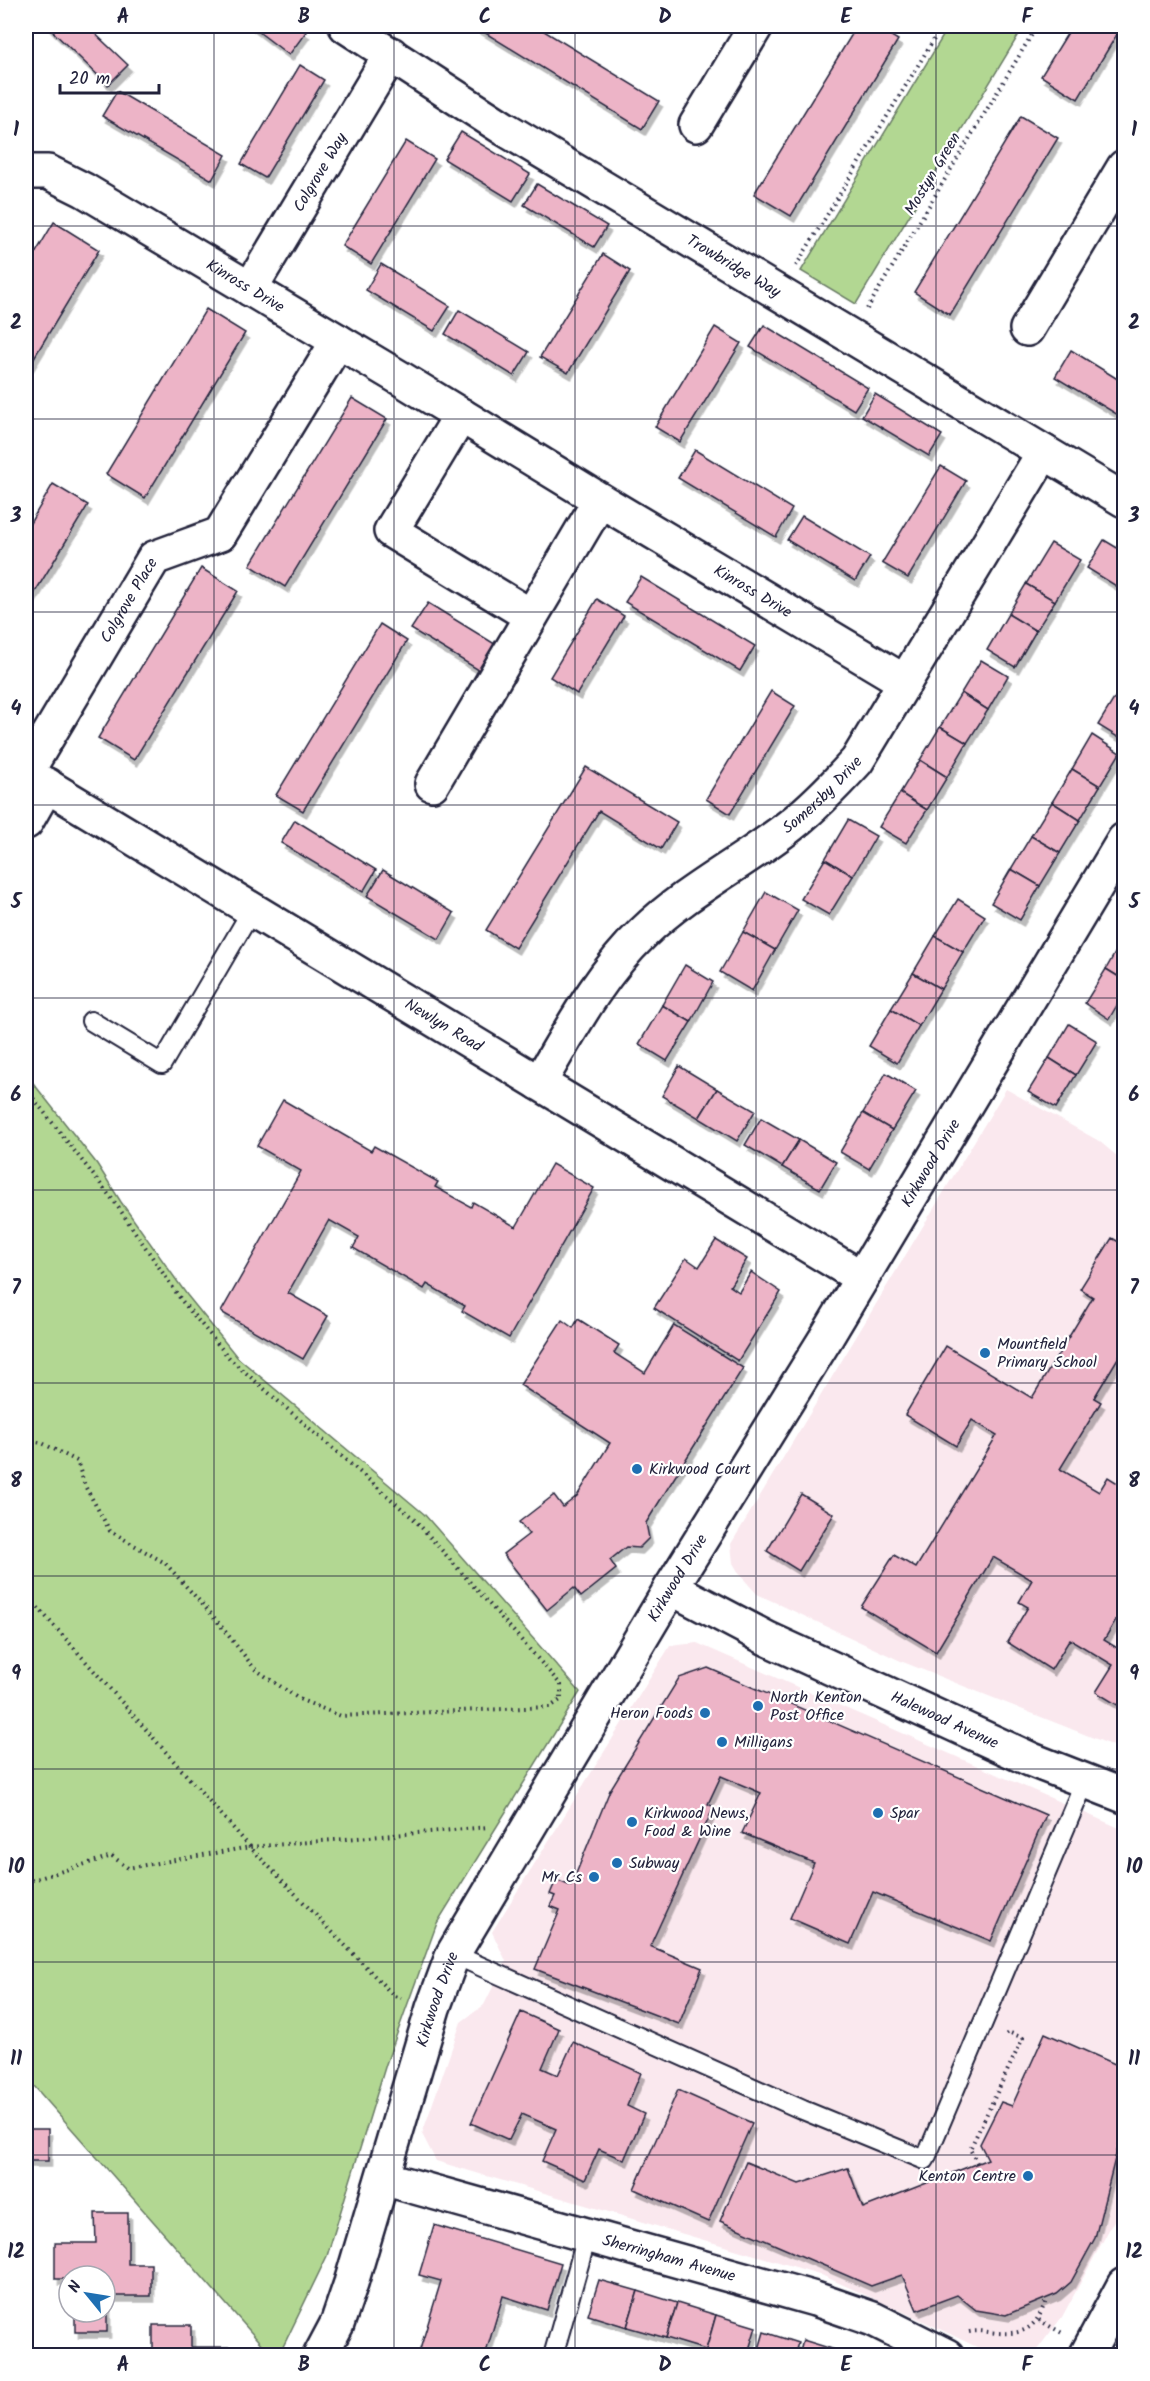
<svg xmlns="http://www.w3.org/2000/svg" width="1150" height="2381" font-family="Kalam,sans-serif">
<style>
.built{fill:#fae8ee}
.green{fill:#b2d792;stroke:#6a7c66;stroke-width:1.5}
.building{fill:#edb4c7;stroke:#22223b;stroke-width:1.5;filter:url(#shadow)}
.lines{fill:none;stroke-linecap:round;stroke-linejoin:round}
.lane-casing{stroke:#22223b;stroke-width:22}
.street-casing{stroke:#22223b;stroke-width:38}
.secondary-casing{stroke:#22223b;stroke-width:38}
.path{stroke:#22223b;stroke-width:4;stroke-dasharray:1.5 4.5;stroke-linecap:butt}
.lane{stroke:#fff;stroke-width:18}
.street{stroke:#fff;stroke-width:33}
.secondary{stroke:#fff;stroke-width:33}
.grid{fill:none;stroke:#22223b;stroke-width:1.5;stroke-opacity:0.55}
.poi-dot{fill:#1f6fb2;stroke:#fff;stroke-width:2}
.labels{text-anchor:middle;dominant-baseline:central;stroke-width:4.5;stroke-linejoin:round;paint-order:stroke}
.street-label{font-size:16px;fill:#22223b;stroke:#fff}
.poi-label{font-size:16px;fill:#22223b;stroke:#fff;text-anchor:start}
.neatline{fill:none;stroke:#22223b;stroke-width:2}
.grid-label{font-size:20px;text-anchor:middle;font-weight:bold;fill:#22223b}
</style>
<defs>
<filter id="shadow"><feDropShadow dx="3.5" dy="6" stdDeviation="0" flood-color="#0004"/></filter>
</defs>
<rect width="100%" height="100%" fill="#fff"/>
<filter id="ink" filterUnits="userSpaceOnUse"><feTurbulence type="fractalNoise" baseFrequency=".0167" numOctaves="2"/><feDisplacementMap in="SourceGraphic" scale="12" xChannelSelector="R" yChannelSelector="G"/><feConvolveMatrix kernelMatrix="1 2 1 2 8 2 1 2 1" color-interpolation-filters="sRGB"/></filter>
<g filter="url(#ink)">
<g class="built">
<path d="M1006 1089 1099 1141 1124 1162V1750L903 1662 757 1594 740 1575 733 1563 731 1544Z"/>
<path d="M697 1643 1124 1830V2202L1062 2317 1033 2355H993L919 2319 819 2274 436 2161 422 2134 461 2022 484 2005 506 1961 492 1932 670 1646Z"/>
</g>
<g class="green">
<path d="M949 26H1024L856 304 801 271Z"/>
<path d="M26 1074 97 1164 121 1202 187 1295 237 1357 424 1514 580 1692 437 1923 386 2064 327 2256 279 2355H271L26 2077Z"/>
</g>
<g class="building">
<path d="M47 26H87L128 65 108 85Z"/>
<path d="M251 26H297L306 32 289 55Z"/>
<path d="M474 26H536L659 101 642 129Z"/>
<path d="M857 26H875L898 40 791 216 754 194Z"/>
<path d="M1072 26H1122L1078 99 1041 76Z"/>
<path d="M300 65 324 80 265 178 241 164Z"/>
<path d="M117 91 226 155 212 180 102 116Z"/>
<path d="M1021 116 1058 138 950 315 914 292Z"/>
<path d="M461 132 530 174 513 201 444 159Z"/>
<path d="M406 141 435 159 371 264 342 246Z"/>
<path d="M537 184 607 226 594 247 524 205Z"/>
<path d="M54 222 99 250 26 371V269Z"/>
<path d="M603 254 630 271 568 373 540 357Z"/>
<path d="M381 264 450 306 434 331 366 290Z"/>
<path d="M206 309 245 333 145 498 106 474Z"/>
<path d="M459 310 529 352 514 376 445 334Z"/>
<path d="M764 325 868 388 854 410 750 347Z"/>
<path d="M715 327 741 343 680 442 655 427Z"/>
<path d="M1071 350 1124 383 1123 418 1055 377Z"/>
<path d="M875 394 942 435 929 456 862 416Z"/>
<path d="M352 398 387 419 285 587 250 565Z"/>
<path d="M695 450 792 509 776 537 678 478Z"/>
<path d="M941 466 966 481 908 578 882 563Z"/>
<path d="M53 484 88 505 26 607V530Z"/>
<path d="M802 516 870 557 855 581 787 540Z"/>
<path d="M1104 540 1124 552V584L1121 589 1087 568Z"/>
<path d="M1051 543 1080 560 1055 601 1026 584Z"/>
<path d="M201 568 238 591 134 760 98 738Z"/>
<path d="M641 577 755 646 740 671 625 602Z"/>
<path d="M1026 584 1055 601 1036 631 1008 614Z"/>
<path d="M597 599 624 616 577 694 550 677Z"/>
<path d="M428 603 498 646 482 672 411 629Z"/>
<path d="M1008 614 1036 631 1015 667 987 650Z"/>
<path d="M380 624 407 641 303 811 276 795Z"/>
<path d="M981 660 1008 676 988 710 961 693Z"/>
<path d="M1120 689 1124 692V741L1098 725Z"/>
<path d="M771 691 795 706 730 814 706 799Z"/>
<path d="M961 693 988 710 967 743 940 727Z"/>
<path d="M940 727 967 743 947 777 920 760Z"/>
<path d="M1092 735 1120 753 1100 786 1072 769Z"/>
<path d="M920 760 947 777 927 810 900 793Z"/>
<path d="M586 767 677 822 661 849 599 811 515 948 486 930Z"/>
<path d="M1072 769 1100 786 1080 820 1052 802Z"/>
<path d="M900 793 927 810 906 843 879 827Z"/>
<path d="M1052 802 1080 820 1060 853 1031 836Z"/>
<path d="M295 820 376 870 363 892 281 843Z"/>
<path d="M848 820 876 836 853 876 825 859Z"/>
<path d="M1031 836 1060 853 1040 886 1011 869Z"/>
<path d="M825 859 853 876 829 915 801 899Z"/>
<path d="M1011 869 1040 886 1020 920 991 903Z"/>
<path d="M383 870 454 913 439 939 367 896Z"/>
<path d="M766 892 798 910 775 950 743 932Z"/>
<path d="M958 899 985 916 963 952 935 936Z"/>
<path d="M743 932 775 950 752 991 720 972Z"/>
<path d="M935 936 963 952 941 989 913 973Z"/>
<path d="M1124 937V980L1106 969Z"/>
<path d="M685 965 713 982 691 1022 662 1005Z"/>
<path d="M1106 969 1124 980V993L1109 1019 1085 1003Z"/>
<path d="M913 973 941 989 919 1026 891 1009Z"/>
<path d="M662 1005 691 1022 667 1061 639 1044Z"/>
<path d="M891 1009 919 1026 897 1063 869 1046Z"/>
<path d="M1069 1024 1097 1041 1076 1075 1049 1058Z"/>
<path d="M1049 1058 1076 1075 1056 1108 1028 1092Z"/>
<path d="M679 1066 717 1089 699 1118 662 1096Z"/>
<path d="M886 1073 916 1091 892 1130 863 1113Z"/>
<path d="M717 1089 755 1111 737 1141 699 1118Z"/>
<path d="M283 1100 371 1151 374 1146 438 1182 435 1187 471 1207 473 1202 516 1227 552 1164 594 1188 509 1338 462 1311 465 1306 427 1284 424 1289 353 1248 359 1237 329 1220 288 1293 328 1316 303 1359 221 1312 301 1171 257 1146Z"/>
<path d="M863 1113 892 1130 869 1169 840 1152Z"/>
<path d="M761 1118 799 1140 782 1167 745 1145Z"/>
<path d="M799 1140 836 1162 820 1189 782 1167Z"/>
<path d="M1112 1238 1124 1245V1348L1094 1398 1101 1402 1060 1469 1099 1492 1108 1477 1124 1487V1606L1104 1640 1122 1651 1124 1647V1709L1096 1692 1113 1665 1070 1639 1051 1670 1007 1642 1028 1607 1019 1602 1032 1580 993 1557 936 1652 861 1607 894 1555 916 1568 997 1435 972 1420 956 1446 905 1415 946 1346 1032 1398 1093 1297 1080 1289Z"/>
<path d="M716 1240 747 1259 730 1286 739 1292 751 1272 781 1292 738 1361 654 1308 686 1258 699 1267Z"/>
<path d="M578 1319 619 1345 614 1353 645 1373 674 1325 743 1368 646 1523 649 1538 639 1548 626 1547 610 1560 616 1569 581 1597 574 1588 547 1610 503 1554 529 1534 519 1522 554 1495 563 1507 577 1496 610 1443 520 1385 562 1320 573 1328Z"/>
<path d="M801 1494 834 1514 799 1571 767 1551Z"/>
<path d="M708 1668 1046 1815 991 1941 873 1892 850 1944 790 1918 814 1863 742 1833 761 1793 721 1776 708 1804 714 1807 650 1946 702 1968 679 2024 535 1969 560 1910 550 1906 555 1896 550 1894 556 1880 571 1886 610 1790 679 1678Z"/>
<path d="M521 2012 559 2029 542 2068 558 2075 573 2042 641 2073 627 2106 644 2114 624 2160 599 2149 585 2180 542 2161 556 2129 522 2114 509 2140 471 2123Z"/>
<path d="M1045 2033 1124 2068V2123L1095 2238 1071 2282 1057 2294 1006 2315 976 2310 957 2295 917 2310 902 2275 871 2286 720 2221 746 2162 799 2184 848 2168 863 2208 988 2159 980 2144 1001 2102 1012 2106Z"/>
<path d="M678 2090 752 2123 708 2222 634 2189Z"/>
<rect x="26" y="2129" width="22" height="32"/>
<path d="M95 2213H128V2264H151V2296H107V2332H75V2312H105V2276H69V2279H55V2243H96Z"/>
<path d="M434 2225 561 2263 547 2310 503 2296 485 2356H418L441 2281 419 2275Z"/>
<path d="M599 2280 638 2291 627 2327 588 2315Z"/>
<path d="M638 2291 677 2303 666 2338 627 2327Z"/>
<path d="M677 2303 716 2315 706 2350 666 2338Z"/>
<path d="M716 2315 756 2327 747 2356H722L706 2350Z"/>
<path d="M153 2325H191V2347H231V2356H153Z"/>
<path d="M764 2332 798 2343 794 2356H757Z"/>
<path d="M803 2340 842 2352 841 2356H799Z"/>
</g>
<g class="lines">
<defs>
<g id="lane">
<path d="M91 1021 162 1064 252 910"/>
<path d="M453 1954 803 2110 925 2160 1085 1781"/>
<path d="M553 2356 587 2236"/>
</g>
<g id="street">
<path id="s1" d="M346 26 505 129 1124 500"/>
<path d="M696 125 756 26"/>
<path id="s2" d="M26 172H48L84 190 400 378 600 500 905 682"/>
<path id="s3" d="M250 289 391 54"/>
<path d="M1027 329 1124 167"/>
<path d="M461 415 391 531 531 616"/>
<path id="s4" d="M26 773 862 1278"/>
<path id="s5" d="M26 773 154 558 220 534 338 341"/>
<path d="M432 784 600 500"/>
<path d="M26 822 47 785"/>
<path id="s6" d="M539 1083C570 1031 599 975 643 933 687 890 743 863 791 825 815 806 836 784 857 761L1044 452"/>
<path id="s7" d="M383 2178 815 2299 873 2319 947 2356"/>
<path d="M1086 2356 1124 2285"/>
</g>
<g id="secondary">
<path id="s8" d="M671 1588 768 1639 1032 1760 1124 1796"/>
<path id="s9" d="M320 2356 337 2324 351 2283 433 2008 453 1954 671 1588 826 1338 1124 840"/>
</g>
</defs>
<use href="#lane" class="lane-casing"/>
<use href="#street" class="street-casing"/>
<use href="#secondary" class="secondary-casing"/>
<g class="path">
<path d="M796 266 942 26"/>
<path d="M867 309 1037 26"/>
<path d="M26 1089 116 1204 182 1301 231 1360 415 1520 561 1685V1698"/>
<path d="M26 1440 42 1443 77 1461 85 1486 110 1531 165 1563 213 1616 255 1669 299 1699 341 1716 550 1707 562 1699"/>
<path d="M26 1594 250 1847 394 1996 401 1998"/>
<path d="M26 1882 112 1856 128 1868 250 1847 489 1827"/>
<path d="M977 2163 970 2149 1023 2038 1008 2032 1006 2035"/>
<path d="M1039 2320 1062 2333"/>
<path d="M969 2332C979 2330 987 2332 997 2333 1027 2335 1037 2326 1046 2300"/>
</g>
<use href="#lane" class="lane"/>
<use href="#street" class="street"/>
<use href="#secondary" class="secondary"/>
</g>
</g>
<path class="grid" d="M214 26V2356M394 26V2356M575 26V2356M756 26V2356M936 26V2356M26 226H1124M26 419H1124M26 612H1124M26 805H1124M26 998H1124M26 1190H1124M26 1383H1124M26 1576H1124M26 1769H1124M26 1962H1124M26 2155H1124"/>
<g class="poi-dot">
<circle cx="985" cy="1353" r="6"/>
<circle cx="637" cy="1469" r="6"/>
<circle cx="758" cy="1706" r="6"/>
<circle cx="705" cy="1713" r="6"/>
<circle cx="722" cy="1742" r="6"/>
<circle cx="878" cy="1813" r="6"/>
<circle cx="632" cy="1822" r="6"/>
<circle cx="617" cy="1863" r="6"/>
<circle cx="594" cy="1877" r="6"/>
<circle cx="1028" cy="2176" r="6"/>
</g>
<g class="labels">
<g class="street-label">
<text stroke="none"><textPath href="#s3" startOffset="136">Colgrove Way</textPath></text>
<text transform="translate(933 174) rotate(-59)">Mostyn Green</text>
<text stroke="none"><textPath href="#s1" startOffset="456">Trowbridge Way</textPath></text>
<text stroke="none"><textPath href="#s2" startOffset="250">Kinross Drive</textPath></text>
<text stroke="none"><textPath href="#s2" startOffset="842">Kinross Drive</textPath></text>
<text stroke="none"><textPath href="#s5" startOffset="201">Colgrove Place</textPath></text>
<text stroke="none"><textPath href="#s6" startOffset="410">Somersby Drive</textPath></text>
<text stroke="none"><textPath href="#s4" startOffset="488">Newlyn Road</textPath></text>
<text stroke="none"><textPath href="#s9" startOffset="1348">Kirkwood Drive</textPath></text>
<text stroke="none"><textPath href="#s9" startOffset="862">Kirkwood Drive</textPath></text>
<text stroke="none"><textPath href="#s8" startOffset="304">Halewood Avenue</textPath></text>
<text stroke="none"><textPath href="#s9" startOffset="376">Kirkwood Drive</textPath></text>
<text stroke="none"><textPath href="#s7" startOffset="297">Sherringham Avenue</textPath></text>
</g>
<g class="poi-label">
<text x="997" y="1344">Mountfield<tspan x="997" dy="18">Primary School</tspan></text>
<text x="649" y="1469">Kirkwood Court</text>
<text x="770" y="1697">North Kenton<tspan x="770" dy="18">Post Office</tspan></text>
<text x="693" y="1713" text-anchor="end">Heron Foods</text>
<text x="734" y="1742">Milligans</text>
<text x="644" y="1813">Kirkwood News,<tspan x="644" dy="18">Food &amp; Wine</tspan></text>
<text x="890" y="1813">Spar</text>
<text x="629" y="1863">Subway</text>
<text x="582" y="1877" text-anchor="end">Mr Cs</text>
<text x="1016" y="2176" text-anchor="end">Kenton Centre</text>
</g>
</g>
<rect width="1150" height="2381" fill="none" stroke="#fff" stroke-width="66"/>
<g transform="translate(87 2294) rotate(300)"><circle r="28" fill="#ffffff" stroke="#a7a7b1" stroke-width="1.5"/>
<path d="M0-4.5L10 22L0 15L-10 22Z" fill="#1f6fb2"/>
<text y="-9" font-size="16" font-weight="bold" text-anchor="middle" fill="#22223b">N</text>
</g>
<path d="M60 84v9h99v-9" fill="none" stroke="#22223b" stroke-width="3"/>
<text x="69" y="84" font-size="18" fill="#22223b" stroke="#ffffff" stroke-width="4.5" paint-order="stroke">20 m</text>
<rect x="33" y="33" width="1084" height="2315" class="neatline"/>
<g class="grid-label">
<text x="123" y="23">A</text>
<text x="304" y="23">B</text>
<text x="485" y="23">C</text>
<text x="665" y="23">D</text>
<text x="846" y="23">E</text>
<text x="1027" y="23">F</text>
<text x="16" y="136">1</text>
<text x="1134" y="136">1</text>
<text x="16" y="329">2</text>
<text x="1134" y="329">2</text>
<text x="16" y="522">3</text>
<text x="1134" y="522">3</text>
<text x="16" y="715">4</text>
<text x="1134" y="715">4</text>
<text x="16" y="908">5</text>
<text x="1134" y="908">5</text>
<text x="16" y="1101">6</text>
<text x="1134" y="1101">6</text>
<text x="16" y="1294">7</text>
<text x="1134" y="1294">7</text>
<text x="16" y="1487">8</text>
<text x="1134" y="1487">8</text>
<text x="16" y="1680">9</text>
<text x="1134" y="1680">9</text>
<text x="16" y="1873">10</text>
<text x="1134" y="1873">10</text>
<text x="16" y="2065">11</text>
<text x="1134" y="2065">11</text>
<text x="16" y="2258">12</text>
<text x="1134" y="2258">12</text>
<text x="123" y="2371">A</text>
<text x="304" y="2371">B</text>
<text x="485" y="2371">C</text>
<text x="665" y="2371">D</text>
<text x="846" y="2371">E</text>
<text x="1027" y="2371">F</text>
</g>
</svg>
